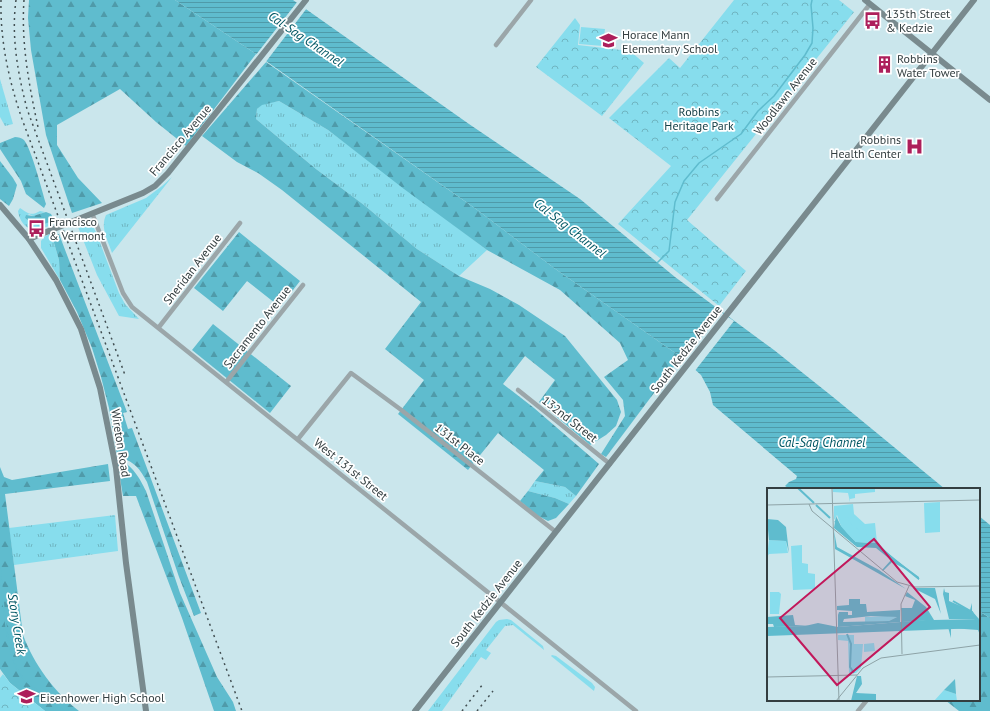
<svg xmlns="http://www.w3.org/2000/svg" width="990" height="711" font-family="'PT Sans',sans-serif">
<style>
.grass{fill:url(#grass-tufts)}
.forest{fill:url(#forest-firs)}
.park{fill:url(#park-crowns)}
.water{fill:url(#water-rules)}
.pier{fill:#cae6ec}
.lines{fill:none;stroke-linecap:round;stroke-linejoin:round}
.stream{stroke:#5fbcce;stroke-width:1.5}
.street{stroke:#9ba6a9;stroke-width:4.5}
.secondary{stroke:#798a8e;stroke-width:6}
.rail{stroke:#424f52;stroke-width:1.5;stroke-dasharray:2 4;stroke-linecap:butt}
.labels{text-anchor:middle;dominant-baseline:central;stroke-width:3.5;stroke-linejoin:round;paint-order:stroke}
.poi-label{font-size:12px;fill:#333e40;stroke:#fff;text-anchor:start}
.street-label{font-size:12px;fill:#333e40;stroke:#fff}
.park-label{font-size:12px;fill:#154048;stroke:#fff}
.water-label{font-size:13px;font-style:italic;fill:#005663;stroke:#fff}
.inset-river{fill:none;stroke:#5fbcce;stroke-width:2}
.inset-road{fill:none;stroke:#8ea3a7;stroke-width:1}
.view{fill:#c2185b;fill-opacity:0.15;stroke:#c2185b;stroke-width:2}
.inset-edge{fill:none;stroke:#333e40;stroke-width:2}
</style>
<defs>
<pattern id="grass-tufts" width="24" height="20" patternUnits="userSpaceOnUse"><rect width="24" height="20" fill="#87dded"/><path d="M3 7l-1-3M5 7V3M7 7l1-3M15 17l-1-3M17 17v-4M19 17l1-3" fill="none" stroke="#6fb5c1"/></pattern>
<pattern id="forest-firs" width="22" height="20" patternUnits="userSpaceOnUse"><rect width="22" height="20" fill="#5fbcce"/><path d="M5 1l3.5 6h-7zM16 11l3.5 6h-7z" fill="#4f9aa9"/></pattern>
<pattern id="park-crowns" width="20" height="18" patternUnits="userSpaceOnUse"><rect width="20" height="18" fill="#87dded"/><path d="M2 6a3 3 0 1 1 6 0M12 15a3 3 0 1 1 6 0" fill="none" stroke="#6fb5c1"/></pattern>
<pattern id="water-rules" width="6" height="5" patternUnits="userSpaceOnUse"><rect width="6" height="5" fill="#5fbcce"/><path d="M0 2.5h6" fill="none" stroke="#4f9aa9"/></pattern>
</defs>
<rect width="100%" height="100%" fill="#cae6ec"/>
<g class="grass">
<path d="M0 79 13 124 5 126 0 117Z"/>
<path d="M279 101 328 130 487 250 459 276 417 249 364 205 316 169 256 119 257 109 262 104Z"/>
<path d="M172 177 112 253C108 240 100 228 106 215L146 198 162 186Z"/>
<path d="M20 208C29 214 31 216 40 211L45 212 33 216 29 214 25 218C37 229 40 225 54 220L49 224V226C45 227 41 229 36 229 26 231 19 220 18 211Z"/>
<path d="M84 222 91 223 96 232 119 293 125 304 139 319 119 316 97 275 78 227 81 226 80 223Z"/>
<path d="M51 233 59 260 60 280 41 248V241L44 237Z"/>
<path d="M535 481 565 487 576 496 569 504 555 498 528 491Z"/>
<path d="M115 515 118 551 14 565 9 528Z"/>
<path d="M507 619 511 620 543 646 544 650 513 625 505 626 486 650 491 653 486 660 481 657 442 711H428L496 622 499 620Z"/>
<path d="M552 655 556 656 592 683 595 687 594 691 551 656Z"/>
</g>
<g class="forest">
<path d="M29 0H175L256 54 186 146 156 122 120 89 57 125V145L78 178 102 203 72 213 46 135 31 50 28 18Z"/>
<path d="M266 62 476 209 554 268 681 357 606 457 601 454 625 416 623 400 604 377 628 360 620 343 560 290 487 250 404 189 328 130 279 101 262 105 257 109 256 119 316 169 364 205 417 249 459 276 490 289 519 305 565 336 617 400 621 412 616 426 606 435 590 445 539 402 555 380 525 356 503 384 534 408 599 464 576 496 565 487 535 481 544 470 498 433 468 470 398 414 424 380 385 349 421 302 282 190 258 173 237 162 202 136Z"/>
<path d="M15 137C18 137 22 138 24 140 32 150 42 191 46 204L44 208 26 194 21 181 0 149V143Z"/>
<path d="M0 161 13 178 17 185 13 199 9 206 0 199Z"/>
<path d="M46 212 51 214 54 220C40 226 37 229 25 218L26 215 33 216Z"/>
<path d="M239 232 300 281 280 307 247 281 223 311 194 288Z"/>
<path d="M59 234 127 412 123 413 128 429 132 428 201 613 194 616 179 577 147 482C137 464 135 464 117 455L109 408 101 377 92 348 77 312 60 280 59 260 52 236Z"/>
<path d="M213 324 291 386 270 413 192 350Z"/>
<path d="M117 460C132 463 140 479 146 491L180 593 217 677 233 702 236 711H214L182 618 136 496H123Z"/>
<path d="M108 464 110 481 5 494 23 635C34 664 54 692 79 711H45L10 683 0 669V467L4 477 12 480Z"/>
<path d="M528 491 555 498 569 504 556 518 548 521 538 516 520 501Z"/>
<path d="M979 611 990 618V711H959L945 700H979Z"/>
</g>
<g class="park">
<path d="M734 0H839L854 12 687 220 746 271 719 306 618 224 671 166 609 118 669 58 680 68Z"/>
<path d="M575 18 580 25 578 45 630 51 644 63 602 116 536 67Z"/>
<path d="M581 27 605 29 603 46 579 44Z"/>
<path d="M3 674 10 683 45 711H0V678Z"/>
</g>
<g class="water">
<path d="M175 0H293L469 124 580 199 675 277 774 350 833 397 945 489H790L785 486 789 482 796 479 797 476 713 405 710 392 701 375 681 357 554 268 476 209 256 54Z"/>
<path d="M979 516 990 525V618L979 611Z"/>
</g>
<g class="pier">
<path d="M298 1 307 8 265 63 255 56Z"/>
<path d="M718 310 734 321 694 372 680 358Z"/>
</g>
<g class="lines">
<g class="stream">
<path d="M657 263 669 251 675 202 684 181 699 163 741 134 758 111 774 96 805 55 812 43 813 28 811 5 812 0"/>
<path d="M0 567C3 594 5 658 23 678 33 689 52 701 64 711"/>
</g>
<g class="street">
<path d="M496 45 531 0"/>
<path d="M717 199 870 4"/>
<path d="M92 213 123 293 132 307 636 711"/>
<path d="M159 327 240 223"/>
<path d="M227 381 303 285"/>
<path d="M518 390 610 464"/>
<path d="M298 439 351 373 400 409 556 532"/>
<path d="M858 711 867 700"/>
</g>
<g class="secondary">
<path d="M865 0 990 100"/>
<path d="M0 205 29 239 56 280 81 329 100 388 116 468 126 563 146 711"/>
<path d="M29 239 143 193 155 186 168 173 306 0"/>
<path d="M415 711 974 0"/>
</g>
<g class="rail">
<path d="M1 0C0 41 9 81 22 119L242 711"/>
<path d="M16 0C11 37 18 74 27 109L125 375"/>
<path d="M24 0C21 43 29 85 38 127"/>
<path d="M462 711 483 684"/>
<path d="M477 711 493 691"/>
</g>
</g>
<defs>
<symbol id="bus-bare" viewBox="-9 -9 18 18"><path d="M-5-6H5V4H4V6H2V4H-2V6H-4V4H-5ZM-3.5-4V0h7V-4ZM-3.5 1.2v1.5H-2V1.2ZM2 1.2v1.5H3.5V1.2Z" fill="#ad1f5b" stroke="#fff" stroke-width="2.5" paint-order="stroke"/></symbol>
<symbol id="school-bare" viewBox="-9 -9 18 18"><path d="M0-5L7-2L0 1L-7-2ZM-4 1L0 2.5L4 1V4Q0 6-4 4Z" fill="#ad1f5b" stroke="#fff" stroke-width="2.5" paint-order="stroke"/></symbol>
<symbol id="building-bare" viewBox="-9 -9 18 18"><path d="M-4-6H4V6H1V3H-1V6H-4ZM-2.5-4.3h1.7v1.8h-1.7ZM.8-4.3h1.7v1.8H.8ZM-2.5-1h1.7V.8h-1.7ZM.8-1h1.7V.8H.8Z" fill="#ad1f5b" stroke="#fff" stroke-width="2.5" paint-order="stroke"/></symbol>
<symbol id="hospital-bare" viewBox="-9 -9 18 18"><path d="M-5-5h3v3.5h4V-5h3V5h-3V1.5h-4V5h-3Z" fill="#ad1f5b" stroke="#fff" stroke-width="2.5" paint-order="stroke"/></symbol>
</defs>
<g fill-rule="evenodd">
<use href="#bus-bare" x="860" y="8" width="25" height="25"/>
<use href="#school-bare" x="596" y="28" width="25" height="25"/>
<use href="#building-bare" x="872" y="52" width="25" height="25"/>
<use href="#hospital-bare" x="902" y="134" width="25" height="25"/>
<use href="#bus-bare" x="24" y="216" width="25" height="25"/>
<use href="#school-bare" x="14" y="684" width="25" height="25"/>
</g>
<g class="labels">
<g class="poi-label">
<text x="886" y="13">135th Street<tspan x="886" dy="14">&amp; Kedzie</tspan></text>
<text x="622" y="34">Horace Mann<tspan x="622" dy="14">Elementary School</tspan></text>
<text x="897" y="58">Robbins<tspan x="897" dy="14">Water Tower</tspan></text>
<text x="901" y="139" text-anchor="end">Robbins<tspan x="901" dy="14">Health Center</tspan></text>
<text x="49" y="221">Francisco<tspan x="49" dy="14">&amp; Vermont</tspan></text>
<text x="40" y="697">Eisenhower High School</text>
</g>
<g class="street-label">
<text transform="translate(785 96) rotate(-52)">Woodlawn Avenue</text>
<text transform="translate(180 140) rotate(-50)">Francisco Avenue</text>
<text transform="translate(192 269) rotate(-52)">Sheridan Avenue</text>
<text transform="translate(257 327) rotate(-52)">Sacramento Avenue</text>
<text transform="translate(686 349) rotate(-52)">South Kedzie Avenue</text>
<text transform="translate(570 419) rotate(38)">132nd Street</text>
<text transform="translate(121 443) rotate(81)">Wireton Road</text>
<text transform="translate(460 444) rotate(38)">131st Place</text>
<text transform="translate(351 469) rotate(39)">West 131st Street</text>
<text transform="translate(486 603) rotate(-52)">South Kedzie Avenue</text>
</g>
<g class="park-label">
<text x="699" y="111">Robbins<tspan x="699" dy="14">Heritage Park</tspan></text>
</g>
<g class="water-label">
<text transform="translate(306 39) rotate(34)">Cal-Sag Channel</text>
<text transform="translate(570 228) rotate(38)">Cal-Sag Channel</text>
<text x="822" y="442">Cal-Sag Channel</text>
<text transform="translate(17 624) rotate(81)">Stony Creek</text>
</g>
</g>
<g transform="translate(767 488)">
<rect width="213" height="213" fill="#cae6ec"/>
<path d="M66 0H108V4L88 6V10L83 11V14L81 5 66 4ZM2 52 19 53 21 65 2 66 0 69ZM35 57V75L41 76V85L48 86V101L26 102 24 58ZM3 104H12L14 106 12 126H3ZM120 128 130 129 122 133 98 134V129ZM177 202 189 206 190 213H167Z" fill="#87dded"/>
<path d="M69 28 75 40 89 54 110 55 130 73 152 89V92L142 83 125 74 116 83 115 82 124 72 109 60 90 59 67 40ZM0 31 11 32 19 39 22 65 19 53 2 52ZM67 43 70 59 112 82 139 101 68 61ZM146 100H168L174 126 168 111ZM177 100 178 104 182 105V113L203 122 205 115V123L212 131H182L176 106ZM140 104 159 119 167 132 135 134 134 120H145L148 112 138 108ZM82 111H93V116H99L100 124 133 122V134L71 139V124V127L72 124H81V127H85V123L70 122V118L82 117ZM104 128 130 129 122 133 76 134 77 131ZM26 127 28 137 44 138 7 139 6 136H0V129ZM181 139 213 140V147L211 142 184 140V150ZM90 188H94L95 196 89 205 109 206V213H84ZM188 191 189 206 177 202Z" fill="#5fbcce" fill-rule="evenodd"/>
<path d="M173 14V44L158 45 157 15ZM86 16 87 26 98 36 108 35 110 55 89 54 75 41 70 27 67 32V18ZM71 147H87V156H96L94 180 89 185H82L81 153 71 152ZM107 155 108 163 97 164V156Z" fill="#87dded"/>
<path d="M77 19 98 38 96 42 99 41 100 47 97 52 92 46 93 43 82 34 81 29 74 32 71 21ZM85 28 96 37 95 42H91L82 33Z" fill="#87dded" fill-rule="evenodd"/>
<path d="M160 128 161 132H167L213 131V140L0 148V139L38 138 51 135 71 139 159 132Z" fill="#5fbcce"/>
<path class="inset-river" d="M31 0 47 15M49 17 63 30M68 33 88 56 109 57 152 91M186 113 205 124 209 132M80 146 84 156 83 179 87 185"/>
<path class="inset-road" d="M65 0 72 213M42 16 45 23 130 94 148 99 213 98M0 17 213 12M135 166 134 116 142 98M0 189 90 187M69 213 96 180 114 170 213 157"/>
<path class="view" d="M107 51 163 119 70 197 13 130Z"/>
<rect width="213" height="213" class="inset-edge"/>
</g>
</svg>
